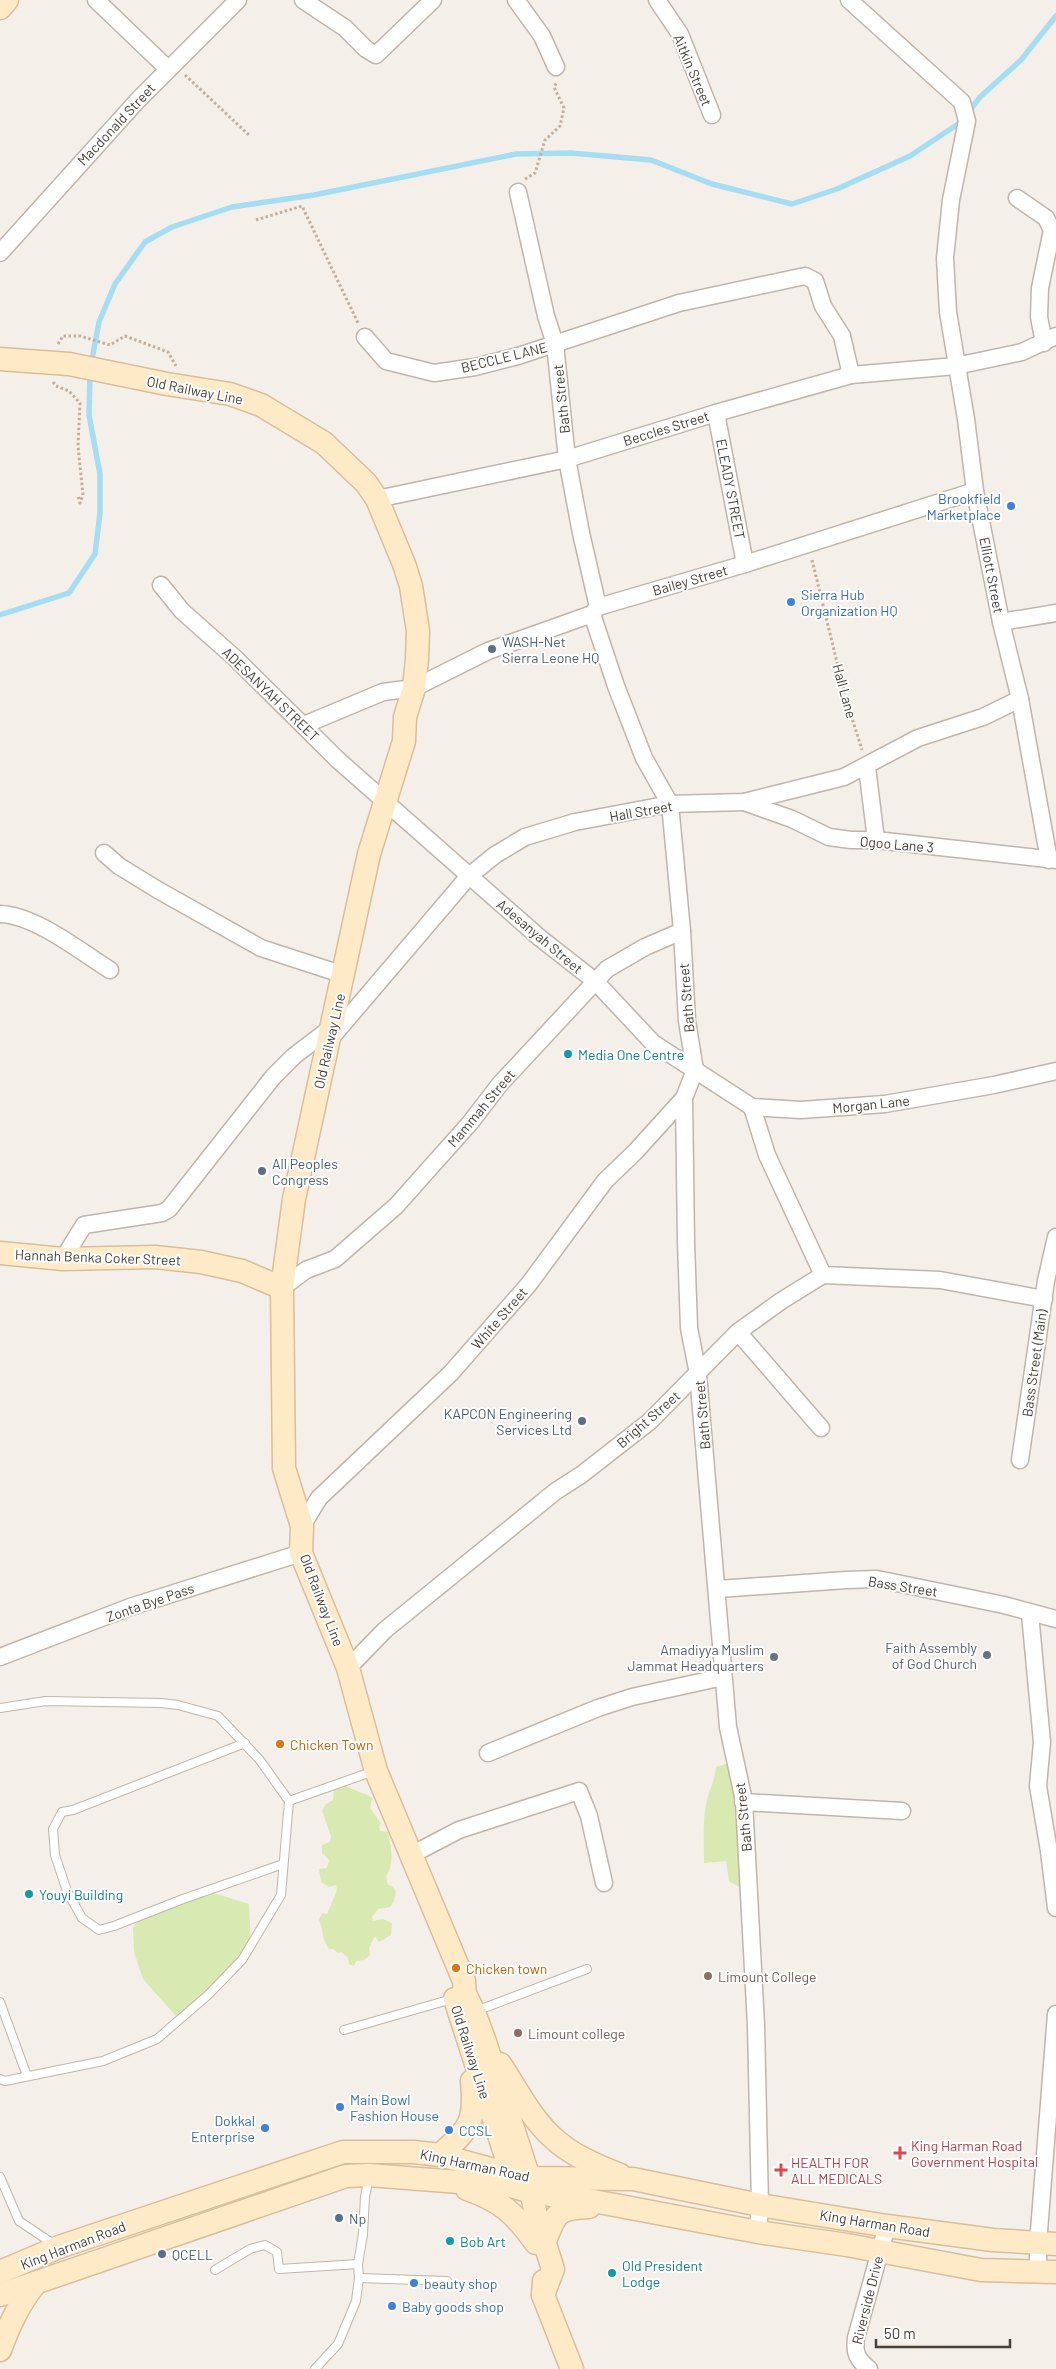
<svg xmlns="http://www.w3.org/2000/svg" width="1056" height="2369" font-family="Barlow,sans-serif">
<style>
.green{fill:#d8e9b1}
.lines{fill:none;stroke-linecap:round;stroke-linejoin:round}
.stream{stroke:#a5def2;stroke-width:5.5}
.lane-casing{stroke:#c0b5ab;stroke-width:10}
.street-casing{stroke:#c0b5ab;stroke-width:19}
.secondary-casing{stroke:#d8be9a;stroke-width:25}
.path{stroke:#c2af9c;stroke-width:3;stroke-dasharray:2.5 2.5;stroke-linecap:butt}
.lane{stroke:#fff;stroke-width:8}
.street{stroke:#fff;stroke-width:16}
.secondary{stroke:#ffeac8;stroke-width:22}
.shop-dot{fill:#3f7fe0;stroke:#fff;stroke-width:2}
.service-dot{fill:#5c6f8a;stroke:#fff;stroke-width:2}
.culture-dot{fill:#0f9aa8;stroke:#fff;stroke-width:2}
.worship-dot{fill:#6b7280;stroke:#fff;stroke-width:2}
.food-dot{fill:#e8710a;stroke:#fff;stroke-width:2}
.education-dot{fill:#8d6e63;stroke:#fff;stroke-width:2}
.health-dot{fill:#e0444e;stroke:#fff;stroke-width:2}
.labels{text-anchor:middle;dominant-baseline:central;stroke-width:4;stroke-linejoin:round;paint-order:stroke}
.street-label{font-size:14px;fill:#483f37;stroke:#fff}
.shop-label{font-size:14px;fill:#366cbe;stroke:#fff;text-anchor:start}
.service-label{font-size:14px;fill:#4e5e75;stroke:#fff;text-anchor:start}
.culture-label{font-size:14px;fill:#0d838f;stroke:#fff;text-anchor:start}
.worship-label{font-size:14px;fill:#5b616d;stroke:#fff;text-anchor:end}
.food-label{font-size:14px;fill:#c56008;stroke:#fff;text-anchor:start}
.education-label{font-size:14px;fill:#785e54;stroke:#fff;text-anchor:start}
.health-label{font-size:14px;fill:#be3a42;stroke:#fff;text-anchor:start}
</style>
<rect width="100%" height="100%" fill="#f5efe9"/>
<g class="green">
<path d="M735 1761 742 1889 729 1881 726 1861 704 1863C704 1843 702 1820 707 1800 710 1788 715 1780 716 1767Z"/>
<path d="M338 1783C346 1784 349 1788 357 1791 363 1794 366 1793 372 1798L370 1808 381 1823 379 1826 380 1831 388 1832C391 1846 395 1864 386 1876L388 1885 392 1886 396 1891 394 1901 390 1907 378 1909 372 1917 373 1921 383 1919 392 1923 391 1935 379 1942 375 1936 369 1948 370 1955 364 1960 356 1961 354 1966 349 1964 348 1958 342 1952 338 1953 333 1949H329C321 1938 324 1930 319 1920L322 1913 327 1914 337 1890 336 1885 329 1887 321 1882 319 1869 327 1868 329 1860 322 1853V1845L330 1842 331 1836 322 1811 326 1804 333 1800 334 1789Z"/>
<path d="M214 1893 249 1904 251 1947 210 1997 176 2016 143 1979 134 1952 133 1928 147 1907 155 1909 185 1898Z"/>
</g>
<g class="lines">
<g class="stream">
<path d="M91 365 99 322 115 284 145 242 172 227 232 207 314 195 516 154 571 153 651 160 712 184 792 204 837 189 910 156 961 122 980 97 1021 60 1056 16"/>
<path d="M0 615 69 593 95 554 100 513V474L89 415 90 374"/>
</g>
<defs>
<g id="lane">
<path d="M0 1708 46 1701 161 1703 178 1705 218 1716 259 1759 289 1801 281 1895 242 1960 208 1995 157 2039 103 2061 5 2081 0 2079"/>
<path d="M245 1743 73 1810 62 1812 53 1829 55 1855 67 1891 82 1918 99 1930 114 1926 183 1899 283 1864"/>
<path d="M289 1801 374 1771"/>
<path d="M0 2002 27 2076"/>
<path d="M476 2011 587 1969"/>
<path d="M344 2030 452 1999"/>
<path d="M0 2177 19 2221 55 2245"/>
<path d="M215 2270 250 2249 265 2245 277 2252 279 2269 358 2264"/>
<path d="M359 2278 447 2281"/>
<path d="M315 2369 338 2344 356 2301 359 2278 358 2264 363 2234 365 2197 369 2177"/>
</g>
<g id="street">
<path d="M96 0 168 69"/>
<path d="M303 0 345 28 366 49 376 55 433 0"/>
<path d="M516 0 542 36 556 67"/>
<path d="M657 0 680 34 712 115"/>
<path d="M849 0 962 102 967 121 951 200 945 258 948 312 966 419 975 491 1001 622 1020 699 1049 860"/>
<path d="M518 192 546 316 555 344 567 459 581 533 598 607"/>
<path d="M1017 198 1046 218 1052 230 1040 288 1039 317 1044 343"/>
<path d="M0 253 138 100 238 0"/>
<path d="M365 337 386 361 434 373 475 367 518 356 679 303 805 276 815 281 823 306 842 336 851 375"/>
<path d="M716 413 745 564"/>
<path d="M377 499 567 459 716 413 851 375 956 366 1022 352 1056 336"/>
<path d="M161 585 182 611 235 658 338 760 540 938 595 981 653 1043 752 1107 801 1110 885 1104 994 1085 1056 1071"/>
<path d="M592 614 616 686 644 758 670 804 682 931 687 1021 695 1070 684 1098 686 1242 689 1328 698 1374 728 1727 744 1801 756 2025 760 2205 758 2232"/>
<path d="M1001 622 1056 613"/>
<path d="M304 725 383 692 414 688 488 651 592 614 598 607 745 564 975 491"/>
<path d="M867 767 876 840"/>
<path d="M744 802 792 819 829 837 851 840H876L1056 860"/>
<path d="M104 853 119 866 158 890 261 948 344 975"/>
<path d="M0 914C35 915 80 951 110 970"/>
<path d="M331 1038 469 876 495 855 525 837 575 822 670 804 744 802 844 777 918 738 983 717 1020 699"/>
<path d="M752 1107 767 1155 823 1275"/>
<path d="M63 1259 84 1225 162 1213 169 1209 273 1077 294 1056 332 1027"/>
<path d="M282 1288 306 1270 335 1259 396 1206 470 1123 500 1084 607 969 645 947 682 931"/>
<path d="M738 1332 821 1428"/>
<path d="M1020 1460 1046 1281 1056 1237"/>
<path d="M302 1526 319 1498 451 1373 529 1284 605 1181 636 1151 684 1098"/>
<path d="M718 1589 846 1580 877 1579 1004 1605 1056 1619"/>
<path d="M1030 1614 1042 1742 1038 1786 1049 1851 1056 1908"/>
<path d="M0 1657 130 1607 301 1553"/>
<path d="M348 1668 385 1630 556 1491 581 1475 649 1422 738 1332 781 1301 823 1275 940 1280 1044 1299"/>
<path d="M488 1753 598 1708 632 1697 723 1677"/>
<path d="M744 1801 743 1802 902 1811"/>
<path d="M411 1855 459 1830 579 1791 589 1816 604 1883"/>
<path d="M1038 2272V2244L1056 2014"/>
<path d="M869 2369C857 2359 854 2353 856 2338L887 2226"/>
</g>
<g id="secondary">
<path d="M0 8 7 0"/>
<path d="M0 359 69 364 167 384 230 394 261 405 324 443 366 483 377 499 404 564 411 586 418 631 417 659 414 688 405 717 404 741 369 854 294 1199 282 1288 284 1468 302 1526 301 1553 348 1668 376 1771 464 1981 465 1994 474 2012 485 2042 529 2178 536 2216 553 2269 543 2295"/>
<path d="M0 1253 63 1259 155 1257 201 1262 242 1271 282 1288"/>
<path d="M455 1999 512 2175 511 2186"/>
<path d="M500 2064C516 2088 531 2118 552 2137 571 2155 597 2166 620 2175"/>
<path d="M440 2155C470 2128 476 2122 472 2081"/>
<path d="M467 2189C502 2201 515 2214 536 2243"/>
<path d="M544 2244C555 2214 556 2208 589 2207"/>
<path d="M0 2272 59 2247 343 2152H414L440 2155 512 2175 529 2178 633 2179 760 2205 887 2226 993 2240 1056 2244"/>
<path d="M544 2281 543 2295 572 2369"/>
<path d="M0 2295 346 2176 369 2175 511 2186 531 2192 588 2200 758 2232 847 2245 981 2270 1056 2272"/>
<path d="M0 2350C9 2326 18 2305 35 2284"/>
</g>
</defs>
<use href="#lane" class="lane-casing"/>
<use href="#street" class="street-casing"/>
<use href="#secondary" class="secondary-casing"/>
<g class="path">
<path d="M185 75 250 136"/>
<path d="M525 179 535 173 545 140 560 126 564 108 554 87 557 82"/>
<path d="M256 220 302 206 358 323"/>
<path d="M58 344 63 336H80L110 345 125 336 168 352 176 366"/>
<path d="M53 382 56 386 69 391 80 403 78 446 83 495 80 503 78 496"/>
<path d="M812 560 846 699 862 750"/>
</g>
<use href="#lane" class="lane"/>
<use href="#street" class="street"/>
<use href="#secondary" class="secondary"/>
</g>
<g class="shop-dot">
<circle cx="1011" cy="506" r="5"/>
<circle cx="791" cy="602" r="5"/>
<circle cx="340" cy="2107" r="5"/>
<circle cx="265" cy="2128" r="5"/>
<circle cx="449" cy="2130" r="5"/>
<circle cx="414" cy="2283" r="5"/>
<circle cx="392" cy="2306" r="5"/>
</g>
<g class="service-dot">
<circle cx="492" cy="649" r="5"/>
<circle cx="262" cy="1171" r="5"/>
<circle cx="582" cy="1421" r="5"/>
<circle cx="339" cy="2218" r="5"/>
<circle cx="162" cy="2254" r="5"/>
</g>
<g class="culture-dot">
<circle cx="568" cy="1054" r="5"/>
<circle cx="29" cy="1894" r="5"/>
<circle cx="450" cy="2241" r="5"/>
<circle cx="612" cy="2273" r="5"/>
</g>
<g class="worship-dot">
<circle cx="987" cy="1655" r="5"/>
<circle cx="774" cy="1657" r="5"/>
</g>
<g class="food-dot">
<circle cx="280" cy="1744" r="5"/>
<circle cx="456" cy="1968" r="5"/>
</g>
<g class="education-dot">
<circle cx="708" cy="1976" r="5"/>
<circle cx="518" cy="2033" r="5"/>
</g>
<g class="health-dot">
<path d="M897.5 2145.5h5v5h5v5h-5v5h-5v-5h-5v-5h5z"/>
<path d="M778.5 2162.5h5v5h5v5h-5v5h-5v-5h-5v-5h5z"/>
</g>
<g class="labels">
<g class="street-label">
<text transform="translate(693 70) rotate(67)">Aitkin Street</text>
<text transform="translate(116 124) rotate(-47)">Macdonald Street</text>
<text transform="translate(504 357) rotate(-14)">BECCLE LANE</text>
<text transform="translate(195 390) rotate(11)">Old Railway Line</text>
<text transform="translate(561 399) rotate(-96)">Bath Street</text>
<text transform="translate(666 428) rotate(-17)">Beccles Street</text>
<text transform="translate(731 489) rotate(79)">ELEADY STREET</text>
<text transform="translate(992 575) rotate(79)">Elliott Street</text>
<text transform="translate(690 580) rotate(-16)">Bailey Street</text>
<text transform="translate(845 691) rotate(75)">Hall Lane</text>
<text transform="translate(271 694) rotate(44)">ADESANYAH STREET</text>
<text transform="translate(641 811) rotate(-10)">Hall Street</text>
<text transform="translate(897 844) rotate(5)">Ogoo Lane 3</text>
<text transform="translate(540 936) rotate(40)">Adesanyah Street</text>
<text transform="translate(686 998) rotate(-95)">Bath Street</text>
<text transform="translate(329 1041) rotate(-77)">Old Railway Line</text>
<text transform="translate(871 1104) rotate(-6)">Morgan Lane</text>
<text transform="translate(481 1108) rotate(-50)">Mammah Street</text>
<text transform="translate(98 1257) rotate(2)">Hannah Benka Coker Street</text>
<text transform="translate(499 1318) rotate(-49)">White Street</text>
<text transform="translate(1034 1363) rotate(-82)">Bass Street (Main)</text>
<text transform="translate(702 1415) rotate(-95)">Bath Street</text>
<text transform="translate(648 1419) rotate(-41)">Bright Street</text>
<text transform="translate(903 1586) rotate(9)">Bass Street</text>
<text transform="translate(322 1600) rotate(69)">Old Railway Line</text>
<text transform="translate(150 1602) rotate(-19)">Zonta Bye Pass</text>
<text transform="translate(743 1817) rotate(-96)">Bath Street</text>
<text transform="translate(471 2052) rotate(72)">Old Railway Line</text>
<text transform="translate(475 2165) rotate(12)">King Harman Road</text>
<text transform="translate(875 2223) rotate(9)">King Harman Road</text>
<text transform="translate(73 2245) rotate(-21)">King Harman Road</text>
<text transform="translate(867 2300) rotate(-76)">Riverside Drive</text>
</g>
<g class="shop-label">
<text x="1001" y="498" text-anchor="end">Brookfield<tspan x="1001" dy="16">Marketplace</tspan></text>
<text x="801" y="594">Sierra Hub<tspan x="801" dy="16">Organization HQ</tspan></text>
<text x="350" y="2099">Main Bowl<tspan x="350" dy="16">Fashion House</tspan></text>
<text x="255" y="2120" text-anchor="end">Dokkal<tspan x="255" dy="16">Enterprise</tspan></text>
<text x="459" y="2130">CCSL</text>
<text x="424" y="2283">beauty shop</text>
<text x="402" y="2306">Baby goods shop</text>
</g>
<g class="service-label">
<text x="502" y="641">WASH-Net<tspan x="502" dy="16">Sierra Leone HQ</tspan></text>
<text x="272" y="1163">All Peoples<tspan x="272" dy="16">Congress</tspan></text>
<text x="572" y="1413" text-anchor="end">KAPCON Engineering<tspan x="572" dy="16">Services Ltd</tspan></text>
<text x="349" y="2218">Np</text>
<text x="172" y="2254">QCELL</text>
</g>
<g class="culture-label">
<text x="578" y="1054">Media One Centre</text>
<text x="39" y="1894">Youyi Building</text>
<text x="460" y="2241">Bob Art</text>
<text x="622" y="2265">Old President<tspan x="622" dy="16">Lodge</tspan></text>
</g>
<g class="worship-label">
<text x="977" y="1647">Faith Assembly<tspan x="977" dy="16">of God Church</tspan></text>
<text x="764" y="1649">Amadiyya Muslim<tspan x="764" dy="16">Jammat Headquarters</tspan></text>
</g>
<g class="food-label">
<text x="290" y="1744">Chicken Town</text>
<text x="466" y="1968">Chicken town</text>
</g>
<g class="education-label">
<text x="718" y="1976">Limount College</text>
<text x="528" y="2033">Limount college</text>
</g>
<g class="health-label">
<text x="911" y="2145">King Harman Road<tspan x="911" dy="16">Government Hospital</tspan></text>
<text x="791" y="2162">HEALTH FOR<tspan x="791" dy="16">ALL MEDICALS</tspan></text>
</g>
</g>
<path d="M876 2339v8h134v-8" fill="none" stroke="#483f37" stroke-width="2.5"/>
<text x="884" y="2339" font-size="15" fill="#483f37" stroke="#ffffff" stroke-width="4" paint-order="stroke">50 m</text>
</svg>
